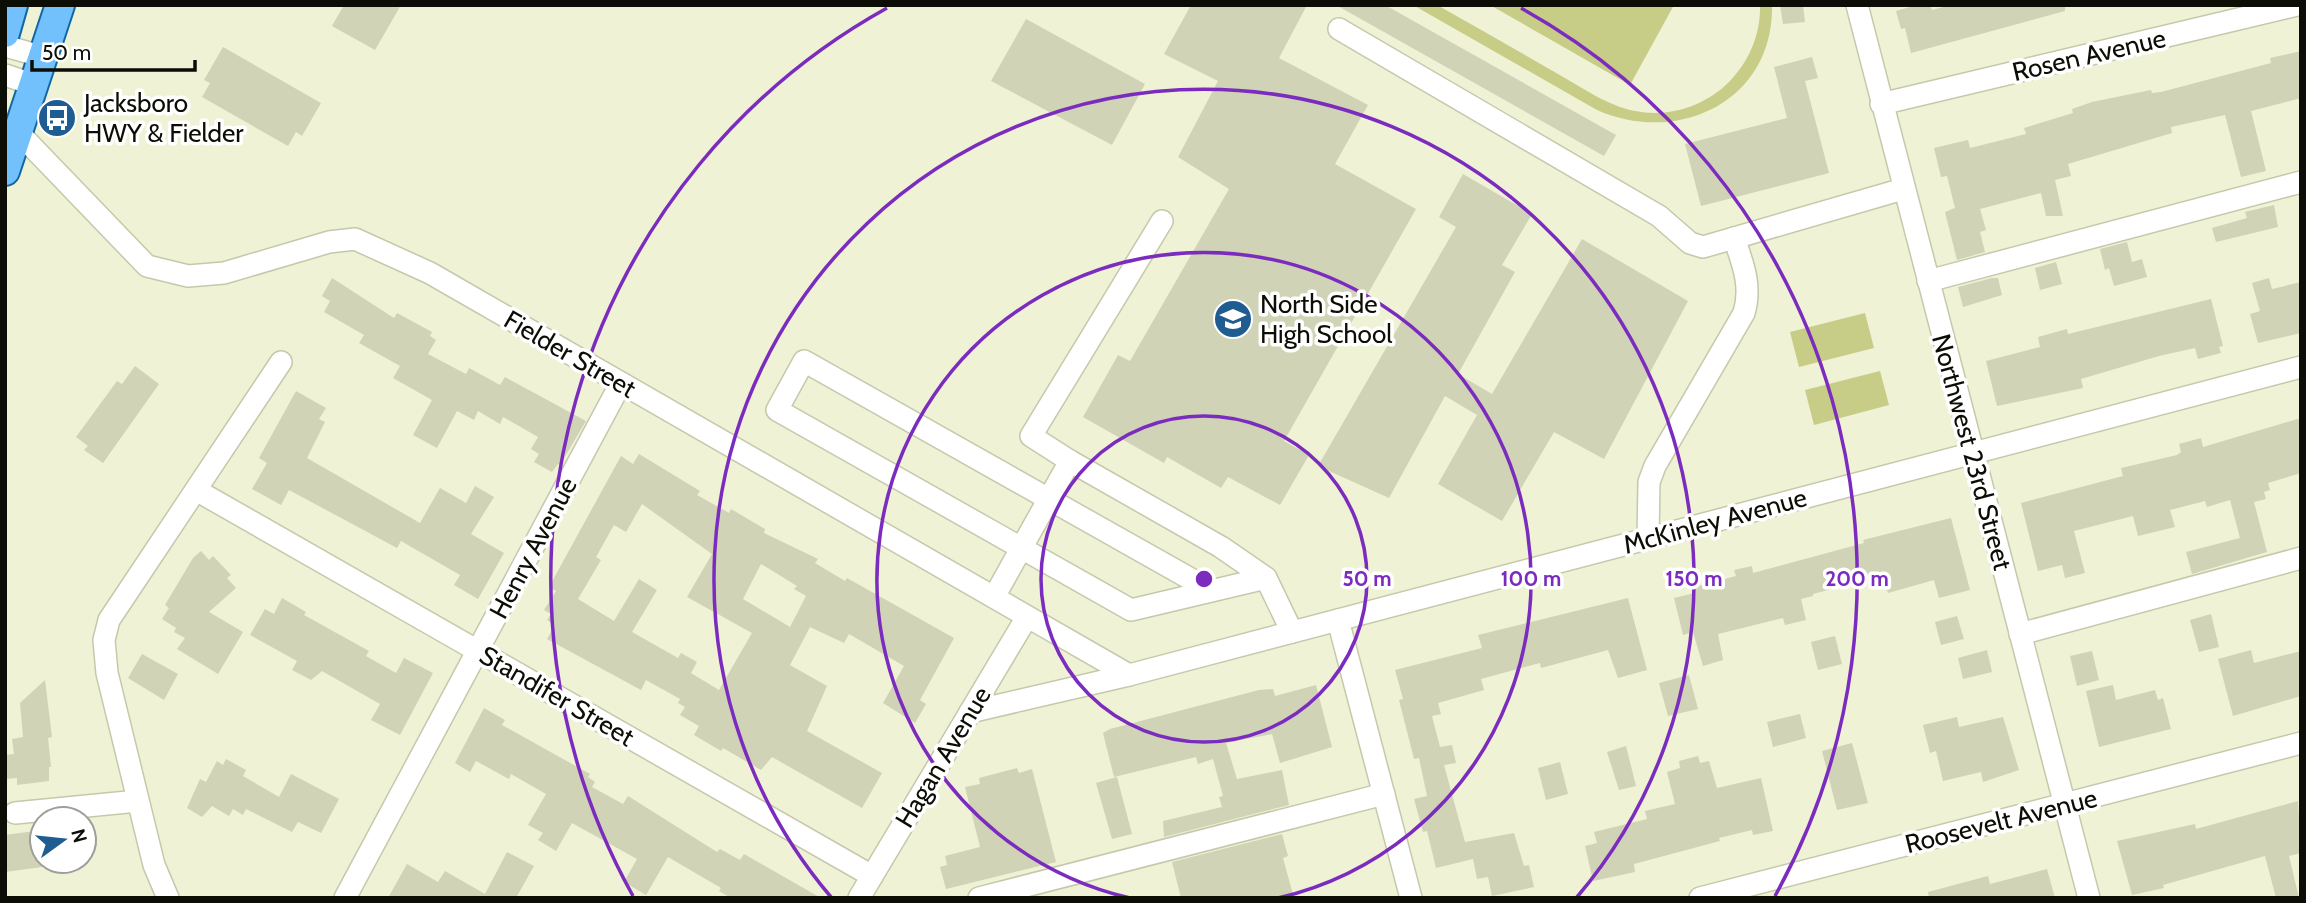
<svg xmlns="http://www.w3.org/2000/svg" width="2306" height="903" font-family="Cabin,sans-serif">
<style>
.pitch{fill:#c7cc87}
.building{fill:#d0d3b6;fill-rule:evenodd}
.lines{fill:none;stroke-linecap:round;stroke-linejoin:round}
.minor-casing{stroke:#c6c8ac;stroke-width:24}
.major-casing{stroke:#1167a5;stroke-width:32}
.minor{stroke:#fff;stroke-width:21}
.major{stroke:#72c1fd;stroke-width:28}
.ring{fill:none;stroke:#7b2cbf;stroke-width:3.5}
.labels{text-anchor:middle;dominant-baseline:central;stroke-width:7;stroke-linejoin:round;paint-order:stroke}
.street-label{font-size:26px;fill:#0c0d04;stroke:#fff}
.poi-label{font-size:26px;fill:#0c0d04;stroke:#fff;text-anchor:start}
.centre{fill:#7b2cbf;stroke:#fff;stroke-width:3.5}
.ring-label{font-size:21px;text-anchor:middle;font-weight:bold;fill:#7b2cbf;stroke:#fff;stroke-width:7;stroke-linejoin:round;paint-order:stroke}
</style>
<rect width="100%" height="100%" fill="#eff2d4"/>
<g class="pitch">
<path d="M1413 5H1437C1478 28 1518 51 1558 74 1583 88 1608 106 1635 111 1669 118 1705 106 1729 82 1749 62 1761 34 1760 5H1772C1774 101 1678 146 1597 110Z"/>
<path d="M1490 5H1674L1630 85Z"/>
<path d="M1865 313 1874 348 1799 367 1790 332Z"/>
<path d="M1880 371 1889 405 1814 425 1805 390Z"/>
</g>
<g class="building">
<path d="M344 5H401L375 50 332 26Z"/>
<path d="M1191 5H1307L1279 58 1368 105 1335 164 1416 209 1284 441 1309 455 1280 505 1228 477 1221 488 1167 457 1164 463 1083 417 1118 355 1130 361 1229 189 1178 157 1218 81 1164 54Z"/>
<path d="M1336 5H1385L1616 135 1604 156Z"/>
<path d="M1780 5H1803L1805 22 1783 24Z"/>
<path d="M1917 5H1930L1932 10 1951 5H2065V11L1911 53 1905 28 1901 29 1896 11Z"/>
<path d="M1026 19 1145 84 1112 145 991 81Z"/>
<path d="M223 47 321 103 302 136 296 132 288 146 202 97 210 83 204 80Z"/>
<path d="M2301 51V98L2251 111 2266 171 2241 177 2225 115 2171 127 2172 133 2068 164 2071 176 2055 180 2063 216H2046L2041 193 1980 209 1986 230 1980 232 1985 252 1957 260 1945 212 1955 208 1947 176 1941 177 1934 148 1968 140 1970 148 2026 134 2024 128 2073 113 2072 109 2092 102 2151 90 2152 93 2161 92 2271 63 2270 58Z"/>
<path d="M1812 57 1818 78 1805 81 1829 173 1701 206 1685 144 1787 118 1774 67Z"/>
<path d="M1463 174 1532 214 1502 265 1515 272 1458 374 1492 394 1582 239 1688 301 1604 459 1554 432 1502 521 1438 484 1477 415 1445 396 1389 498 1318 466 1456 227 1439 217Z"/>
<path d="M2274 205 2278 227 2216 242 2212 228 2247 218 2245 212Z"/>
<path d="M2127 242 2132 262 2142 259 2147 277 2114 286 2109 268 2105 270 2100 249Z"/>
<path d="M2056 262 2062 284 2040 290 2035 268Z"/>
<path d="M332 278 394 318 397 313 432 332 430 336 436 340 428 354 466 374 469 368 500 385 505 377 586 421 560 465 558 464 552 472 534 462 539 454 531 449 538 437 503 417 500 424 478 411 474 420 457 411 437 448 413 435 432 400 393 378 400 366 359 343 364 335 324 312 330 301 322 296Z"/>
<path d="M1992 278H1998L2002 295 1963 307 1958 287Z"/>
<path d="M2269 278 2272 289 2301 282V333L2258 343 2250 314 2260 311 2252 283Z"/>
<path d="M2211 299 2223 346 2219 347 2221 353 2198 359 2195 348 2159 356 2081 379 2083 388 1997 406 1986 361 2040 347 2038 337 2067 329 2068 334Z"/>
<path d="M135 366 159 384 103 463 84 450 88 446 76 437 117 381 122 384Z"/>
<path d="M296 391 326 408 319 419 325 422 307 458 420 523 440 488 466 503 475 486 494 497 471 534 504 553 478 599 454 585 460 575 401 541 397 548 289 490 281 505 252 489 267 463 259 458Z"/>
<path d="M2301 418V473L2268 483 2270 490 2264 492 2266 499 2254 502 2267 552 2192 574 2186 552 2240 538 2230 500 2207 507 2205 501 2170 510 2175 527 2138 536 2133 516 2074 531 2085 573 2065 578 2062 565 2038 571 2021 503 2123 476 2121 468 2177 455 2181 452 2179 444 2201 438 2203 447Z"/>
<path d="M639 454 700 491 697 495 729 513 731 509 765 529 764 533 818 559 815 563 845 581 847 578 954 638 920 700 926 704 915 723 883 703 904 666 849 634 844 643 810 627 790 665 827 686 807 731 882 773 862 808 772 757 761 770 723 748 721 751 694 735 699 726 680 715 685 707 678 703 680 699 646 680 641 690 547 639 555 625 547 620 551 614 544 610 556 591 549 587 621 456 633 464ZM642 504 712 554 687 597 752 633 719 690 691 673 697 662 681 653 678 658 632 632 657 590 639 579 614 621 578 599 601 560 596 557 614 525 626 532ZM761 564 797 586 794 589 806 596 790 627 743 599Z"/>
<path d="M1951 518 1970 590 1939 598 1934 580 1888 593 1885 584 1875 586 1873 578 1813 594V596L1801 599 1806 620 1785 625 1783 618 1718 634 1723 660 1703 666 1693 632 1683 635 1674 598 1695 593 1694 587 1736 576 1734 570 1752 566 1753 573 1864 543 1863 540Z"/>
<path d="M201 551 209 560 213 556 231 575 227 578 236 588 209 612 243 632 218 674 177 649 185 638 174 632 176 628 162 619 169 608 165 605 193 558Z"/>
<path d="M282 598 306 612 304 615 369 651 366 656 396 673 404 658 433 673 400 735 371 720 380 704 322 671 311 680 292 670 297 661 250 635 265 609 274 614Z"/>
<path d="M1628 598 1647 670 1618 678 1608 650 1541 668 1540 663 1481 679 1484 690 1438 703 1441 714 1432 716 1440 747 1452 745 1456 763 1444 765 1465 842 1514 833 1524 866 1529 865 1534 887 1492 896 1488 877 1477 879 1473 859 1436 868 1427 831 1423 832 1414 799 1427 796 1419 758 1414 759 1399 700 1403 699 1395 670 1482 648 1478 635Z"/>
<path d="M2211 614 2219 647 2199 652 2190 620Z"/>
<path d="M1957 616 1964 639 1941 645 1935 622Z"/>
<path d="M1835 636 1842 664 1818 670 1811 642Z"/>
<path d="M1987 650 1992 672 1963 679 1958 658Z"/>
<path d="M2251 650 2254 663 2301 651V696L2233 716 2218 659Z"/>
<path d="M2092 651 2099 680 2077 686 2070 656Z"/>
<path d="M142 654 178 674 164 700 128 678Z"/>
<path d="M1689 675 1698 709 1668 716 1659 683Z"/>
<path d="M45 680 52 737 48 738 51 767H49V781L17 785V778L5 779V755L14 754 12 739 23 737 20 703Z"/>
<path d="M1316 685 1332 747 1280 763 1272 734 1226 743 1237 779 1282 770 1289 805 1164 837 1163 821 1222 807 1219 797 1223 796 1213 759 1198 764 1196 757 1114 777 1103 733 1110 729 1259 690 1273 689 1275 696Z"/>
<path d="M2113 685 2116 700 2155 690 2158 700 2163 698 2171 729 2099 747 2086 691Z"/>
<path d="M484 708 505 720 502 725 590 774 588 777 595 782 592 787 623 804 628 796 717 852 720 849 740 860 744 854 821 898H731L719 891 721 888 668 857 646 895 624 882 637 859 572 823 556 851 538 840 543 833 528 825 546 794 511 774 509 779 476 761 470 772 455 763Z"/>
<path d="M1800 714 1806 738 1773 747 1767 722Z"/>
<path d="M1957 717 1959 727 2003 717 2019 770 1983 782 1981 772 1943 781 1936 751 1930 753 1923 725Z"/>
<path d="M1852 743 1868 803 1837 810 1822 751Z"/>
<path d="M1626 746 1636 786 1619 790 1607 752Z"/>
<path d="M1698 756 1700 763 1709 761 1717 788 1761 778 1773 831 1753 835 1752 830 1719 838 1720 841 1634 864 1635 872 1593 881 1585 846 1597 843 1594 832 1647 819 1645 811 1675 804 1667 772 1680 768 1679 761Z"/>
<path d="M226 759 246 770 243 776 279 797 291 774 339 799 321 833 298 822 292 832 246 809 243 815 233 809 229 816 212 806 202 817 187 808 200 779 206 782 217 761 223 765Z"/>
<path d="M1560 762 1568 794 1546 800 1538 768Z"/>
<path d="M1017 768 1019 773 1032 769 1056 862 946 889 940 867 947 865 945 856 980 847 965 787 980 784 979 778Z"/>
<path d="M1117 777 1132 834 1112 839 1096 783Z"/>
<path d="M2298 801 2301 853 2289 856 2299 898H2276L2265 856 2163 885 2164 888 2132 895 2117 841 2195 824 2196 829Z"/>
<path d="M42 830V867L5 872V835Z"/>
<path d="M1282 834 1288 856 1283 858 1294 898H1181L1172 862Z"/>
<path d="M507 852 534 866 516 898H388L407 864 438 882 445 871 485 894Z"/>
<path d="M2047 869 2055 898H1929L1928 892 1988 876 1990 884Z"/>
</g>
<g class="lines">
<defs>
<g id="minor">
<path d="M1857 5 2089 898"/>
<path d="M1339 29 1659 216 1690 243 1703 247 1903 189"/>
<path d="M5 46 44 57"/>
<path d="M5 75 35 85"/>
<path d="M1881 104 2297 5"/>
<path d="M18 132 147 266 188 276 224 273 329 242 355 239 430 273 1129 675"/>
<path d="M1928 281 2301 182"/>
<path d="M1070 461 1031 436 1162 221"/>
<path d="M196 490 872 876"/>
<path d="M1648 538 1649 482 1655 466 1744 313C1752 286 1743 264 1734 238"/>
<path d="M1212 591 804 361 777 410 1131 610 1266 578"/>
<path d="M994 597 1070 461 1221 547 1266 578 1292 632"/>
<path d="M1338 620 1411 898"/>
<path d="M2020 634 2301 558"/>
<path d="M970 712 1129 675 2301 367"/>
<path d="M15 813 138 801"/>
<path d="M168 898 154 865 107 673 104 640 109 620 281 362"/>
<path d="M345 898 621 383"/>
<path d="M859 898 1027 617"/>
<path d="M979 898 1384 794"/>
<path d="M1700 898 2301 743"/>
</g>
<g id="major">
<path d="M5 33 13 5"/>
<path d="M5 171 60 5"/>
</g>
</defs>
<use href="#minor" class="minor-casing"/>
<use href="#major" class="major-casing"/>
<use href="#minor" class="minor"/>
<use href="#major" class="major"/>
</g>
<g class="ring">
<circle cx="1204" cy="579" r="163"/>
<path d="M1130 898A327 327 0 1 1 1278 898"/>
<path d="M831 897A490 490 0 1 1 1577 897"/>
<path d="M633 896A653 653 0 0 1 887 8M1521 8A653 653 0 0 1 1775 896"/>
</g>
<defs>
<symbol id="bus-disc" viewBox="-11 -11 22 22"><circle r="9.5" fill="#1f5c92" stroke="#fff"/><path d="M-5-6H5V4H4V6H2V4H-2V6H-4V4H-5ZM-3.5-4V0h7V-4ZM-3.5 1.2v1.5H-2V1.2ZM2 1.2v1.5H3.5V1.2Z" fill="#fff"/></symbol>
<symbol id="school-disc" viewBox="-11 -11 22 22"><circle r="9.5" fill="#1f5c92" stroke="#fff"/><path d="M0-5L7-2L0 1L-7-2ZM-4 1L0 2.5L4 1V4Q0 6-4 4Z" fill="#fff"/></symbol>
</defs>
<g fill-rule="evenodd">
<use href="#bus-disc" x="35" y="96" width="44" height="44"/>
<use href="#school-disc" x="1211" y="297" width="44" height="44"/>
</g>
<g class="labels">
<g class="street-label">
<text transform="translate(2089 55) rotate(-13)">Rosen Avenue</text>
<text transform="translate(570 354) rotate(30)">Fielder Street</text>
<text transform="translate(1972 452) rotate(75)">Northwest 23rd Street</text>
<text transform="translate(1715 521) rotate(-15)">McKinley Avenue</text>
<text transform="translate(533 548) rotate(-62)">Henry Avenue</text>
<text transform="translate(557 696) rotate(30)">Standifer Street</text>
<text transform="translate(943 757) rotate(-59)">Hagan Avenue</text>
<text transform="translate(2001 821) rotate(-14)">Roosevelt Avenue</text>
</g>
<g class="poi-label">
<text x="84" y="103">Jacksboro<tspan x="84" dy="30">HWY &amp; Fielder</tspan></text>
<text x="1260" y="304">North Side<tspan x="1260" dy="30">High School</tspan></text>
</g>
</g>
<circle cx="1204" cy="579" r="10" class="centre"/>
<g class="ring-label">
<text x="1367" y="586">50 m</text>
<text x="1531" y="586">100 m</text>
<text x="1694" y="586">150 m</text>
<text x="1857" y="586">200 m</text>
</g>
<rect width="2306" height="903" fill="none" stroke="#0c0d04" stroke-width="14"/>
<g transform="translate(63 840) rotate(75)"><circle r="33" fill="#ffffff" stroke="#9e9e9b" stroke-width="2"/>
<path d="M0-5L12 26L0 18L-12 26Z" fill="#1f5c92"/>
<text y="-10" font-size="19" font-weight="bold" text-anchor="middle" fill="#0c0d04">N</text>
</g>
<path d="M32 60v10h163v-10" fill="none" stroke="#0c0d04" stroke-width="3.5"/>
<text x="42" y="60" font-size="21" fill="#0c0d04" stroke="#ffffff" stroke-width="5" paint-order="stroke">50 m</text>
</svg>
